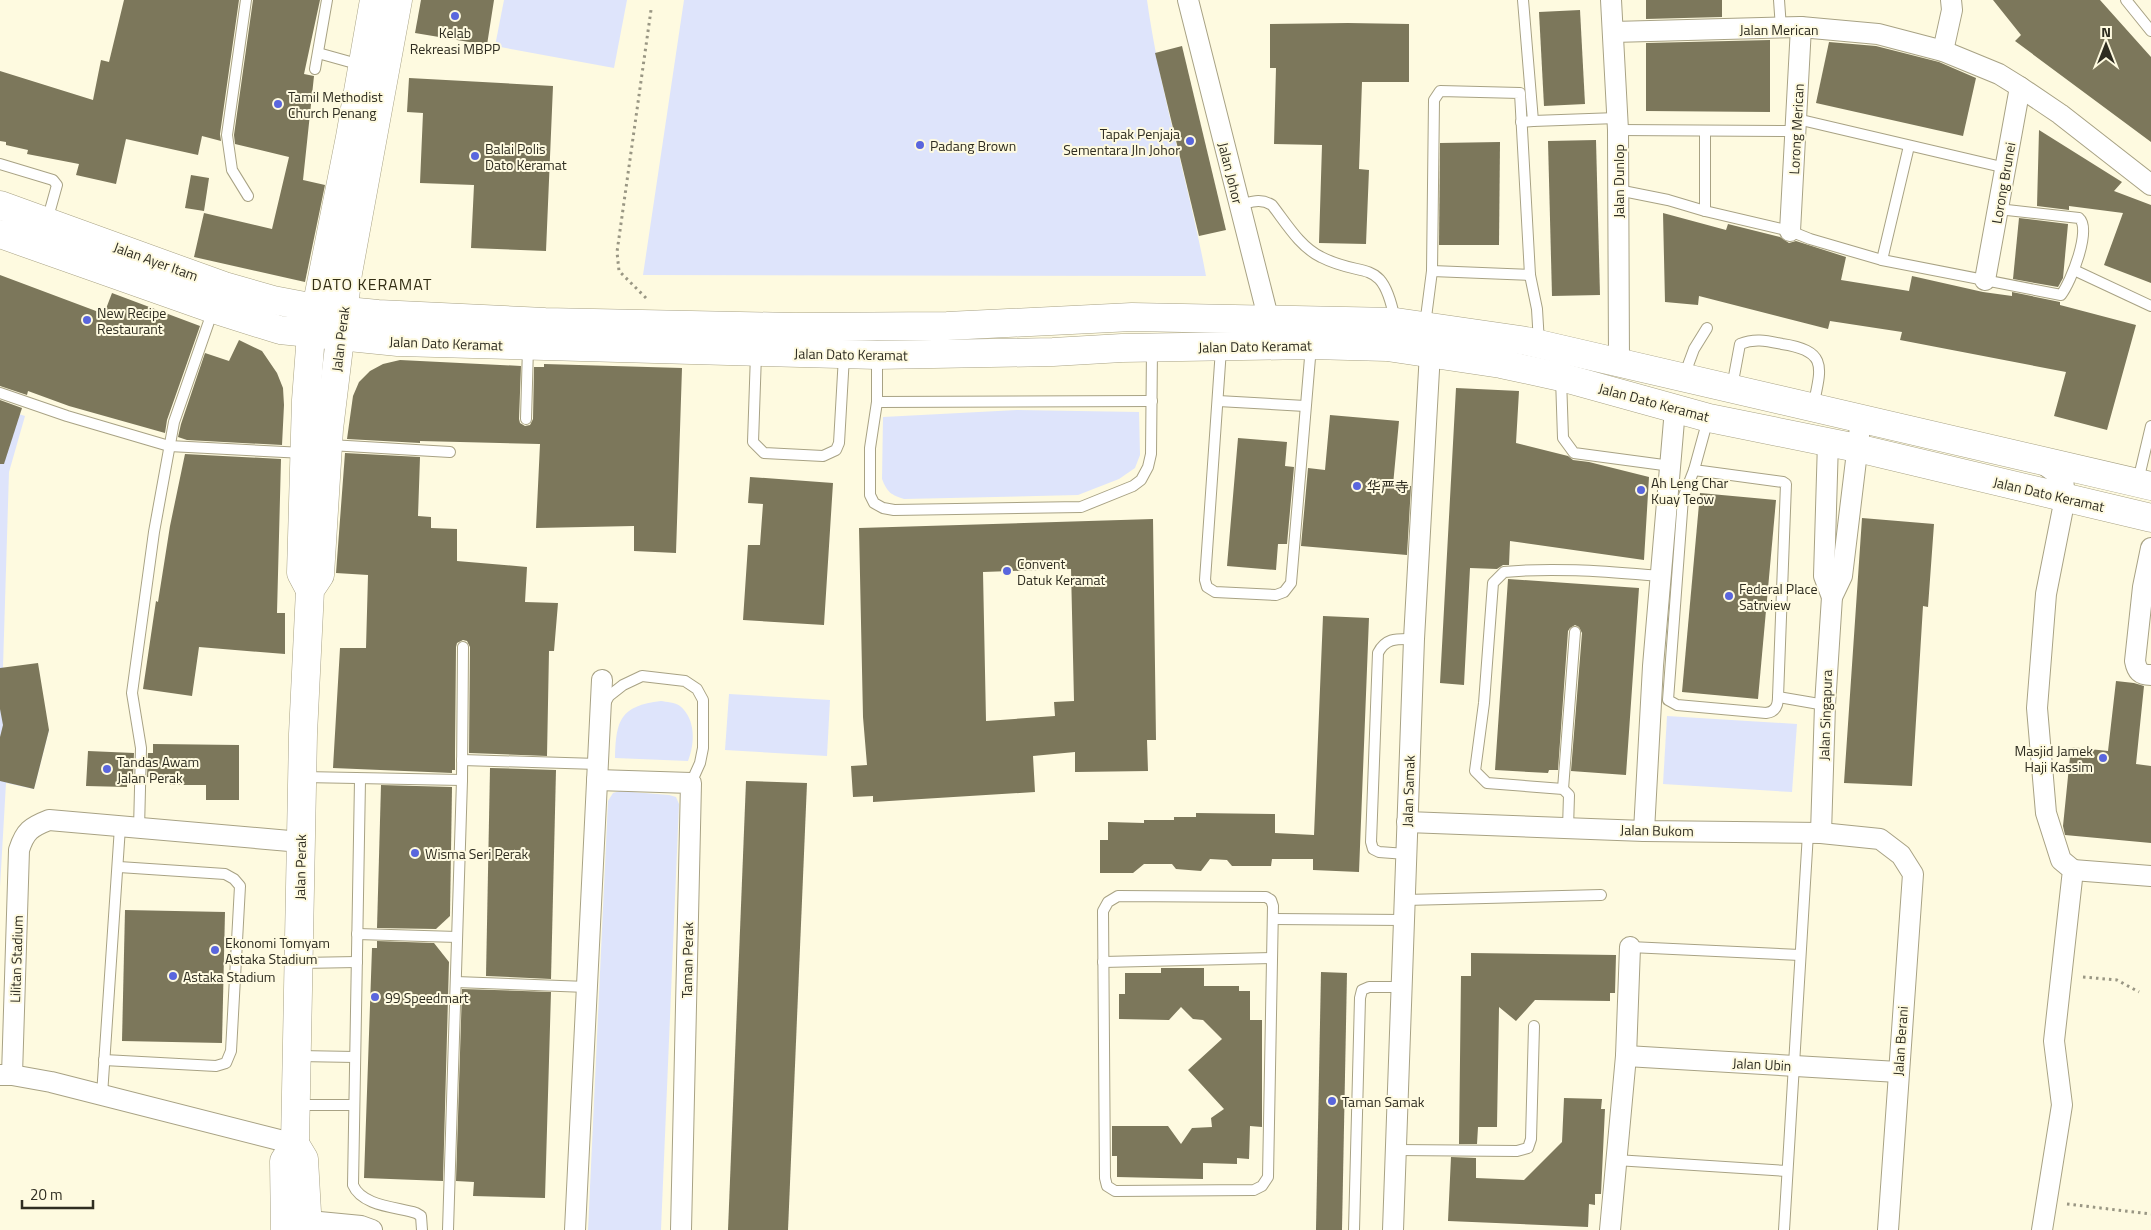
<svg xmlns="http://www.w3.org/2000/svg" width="2151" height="1230" font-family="'Titillium Web','Noto Sans SC',sans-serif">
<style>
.green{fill:#dee4fb}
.building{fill:#7c775b;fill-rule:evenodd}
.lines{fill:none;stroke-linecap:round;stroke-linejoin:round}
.lane-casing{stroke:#a8a284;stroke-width:12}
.street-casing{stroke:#a8a284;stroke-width:22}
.secondary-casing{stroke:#a8a284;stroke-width:29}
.primary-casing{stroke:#a8a284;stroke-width:29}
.path{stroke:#999683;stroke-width:3;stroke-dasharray:2.5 4;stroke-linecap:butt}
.lane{stroke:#fff;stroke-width:10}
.street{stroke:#fff;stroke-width:20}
.secondary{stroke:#fff;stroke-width:28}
.primary{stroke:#fff;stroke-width:28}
.poi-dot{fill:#5a66dd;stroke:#fefae0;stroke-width:2}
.labels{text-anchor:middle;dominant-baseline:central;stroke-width:4;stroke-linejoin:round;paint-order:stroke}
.street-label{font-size:14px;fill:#2f2d21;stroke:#fefae0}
.poi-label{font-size:14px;fill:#2f2d21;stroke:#fefae0;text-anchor:start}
.quarter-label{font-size:16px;letter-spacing:1px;fill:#332e14;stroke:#fefae0}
</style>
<rect width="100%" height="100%" fill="#fefae0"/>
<g class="green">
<path d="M504 0H627L614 68 495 46Z"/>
<path d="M684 0H1147C1160 94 1189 184 1206 276L643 275Z"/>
<path d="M0 408 25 416 9 472 3 667 49 730 34 789 6 783 0 887Z"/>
<path d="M1017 410 1139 412 1140 455 1135 468 1119 479 1078 495 904 499C891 495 887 492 882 479L883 417Z"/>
<path d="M729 694 830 700 827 756 725 750Z"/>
<path d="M661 701C666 702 675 702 680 706 696 719 695 744 688 761L615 758C616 720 620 706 661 701Z"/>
<path d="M1667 716 1797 724 1792 792 1663 784Z"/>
<path d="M620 791 669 795 676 797 679 804 661 1230H588L608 801 613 793Z"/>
</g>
<g class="building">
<path d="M124 0H239L220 134 221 141 202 136 198 155 126 139 116 184 76 175 79 164 27 154 28 150 6 145V142L0 141V71L93 100 101 60 109 62Z"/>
<path d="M253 0H320L304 74 314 76 303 180 325 185 305 282 194 257 204 213 272 229 289 157 235 144 234 135Z"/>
<path d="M421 0H494L487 45 415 33Z"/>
<path d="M1646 0H1722V17L1646 19Z"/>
<path d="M1993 0H2100L2151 57V142L2015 41 2021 35Z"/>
<path d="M1580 10 1585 104 1544 106 1539 12Z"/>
<path d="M1348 23 1409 24V82H1362L1359 169 1369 170 1366 244 1319 243 1322 145 1274 144 1276 68H1270V24Z"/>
<path d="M1770 40V112L1646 111V43Z"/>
<path d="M1829 42 1876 46 1939 62 1976 78 1963 136 1816 103Z"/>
<path d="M1182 46 1226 230 1199 236 1155 53Z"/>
<path d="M409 78 553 86 546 251 471 248 474 185 420 183 423 113 407 112Z"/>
<path d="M2039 130 2122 182 2114 191 2151 205V283L2104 265 2123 213 2069 206V210L2037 206Z"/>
<path d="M1596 140 1600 295 1552 296 1548 141Z"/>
<path d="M1500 142 1499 245H1439L1440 143Z"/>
<path d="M191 175 209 178 204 211 185 208Z"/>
<path d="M1663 213 1726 230 1728 224 1780 237 1789 243 1796 241 1846 257 1841 280 1909 291 1912 276 1983 292 2012 296V292L2060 302V305L2136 325 2107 430 2054 416 2066 372 1900 340 1902 332 1830 321 1828 329 1699 296 1698 305 1665 302Z"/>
<path d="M2019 218 2068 224 2063 278 2058 287 2013 279Z"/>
<path d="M0 275 104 314 112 293 200 326 167 420 165 433 69 406 28 391 27 395 0 386Z"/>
<path d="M239 340 262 351 277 373 283 388 284 405 282 445 187 440 178 437 181 424 205 353 229 361Z"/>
<path d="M400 360 521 366 519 419 520 423 525 426 530 425 533 419 534 367H544V364L682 368 676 553 634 551V526L536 528 540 444 420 441V443L347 439 353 396 359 382 370 371 383 364Z"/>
<path d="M1456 388 1519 391 1516 443 1568 456 1573 460 1589 462 1649 477 1644 560 1510 541 1509 565H1503L1497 569 1470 568 1464 685 1440 683Z"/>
<path d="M0 400 22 408 4 464H0Z"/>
<path d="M1330 415 1399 421 1393 485 1411 486 1407 555 1301 546 1308 468 1325 470Z"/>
<path d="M1238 438 1287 442 1285 466 1294 467 1287 544H1278L1276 570 1227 566Z"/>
<path d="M345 453 420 457 418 516 431 517V528L457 529V561L527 567 525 602 558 603 554 651H549L547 756 469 753 470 647 467 641 463 640 457 643 456 647 455 753V770H452V773L333 768 340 648H366L368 575 336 573Z"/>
<path d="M185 454 281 459 277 613H285V654L199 647 192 696 143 689 156 601 158 602 170 526Z"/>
<path d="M750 477 833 483 824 625 743 620 748 545H760L763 504 748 503Z"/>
<path d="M1700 493 1776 500 1758 699 1682 692Z"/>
<path d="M1862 518 1934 524 1928 607 1923 606 1912 786 1844 783Z"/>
<path d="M1153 519 1156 740H1147L1148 771 1075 772V752L1033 756 1035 792 873 802V796L853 797 851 766 867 765 863 717 859 528ZM1071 569 1074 701 1054 702 1055 716 986 721 983 572Z"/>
<path d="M1508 579 1639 588 1626 775 1571 771 1582 633 1579 627 1575 625 1570 628 1568 631 1558 770H1549L1548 773 1495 770Z"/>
<path d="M1323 616 1369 618 1359 872 1313 870V859H1272L1271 866H1232L1227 860 1210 859 1201 871 1176 869 1172 864H1144L1133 873H1100V840H1108V822L1144 823V820H1174V817H1196V813L1275 814V833L1314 835Z"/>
<path d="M38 663 49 730 34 789 0 781V737L3 725 0 709V668Z"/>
<path d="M2116 681 2134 683 2144 686 2136 764 2151 766V843L2065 835 2063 826 2071 747 2108 751Z"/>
<path d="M153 744 239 745V800H206V785H170V778L147 777 148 753H153Z"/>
<path d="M88 751 134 753 133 776H127V787L86 786Z"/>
<path d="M490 768 556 770 551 979 486 976Z"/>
<path d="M746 781 807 783 788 1230H728Z"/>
<path d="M381 785 452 787 450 916 436 929 377 928Z"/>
<path d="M125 910 225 912 222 1043 122 1041Z"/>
<path d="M377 941 434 943 449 962 443 1181 364 1178 372 948H377Z"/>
<path d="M1471 953 1616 955 1615 993H1610V1001L1535 1000 1516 1021 1499 1007 1497 1127H1478L1477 1144H1459L1461 976H1471Z"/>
<path d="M1161 968H1204V986H1239V991H1250V1020H1262V1127L1250 1126 1249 1159 1237 1158V1164L1203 1163V1179L1117 1177V1156H1112V1126H1168L1181 1144 1192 1128 1212 1127 1211 1118 1224 1109 1188 1070 1222 1039 1203 1020 1193 1019 1181 1007 1169 1020 1119 1019V994H1125V973H1161Z"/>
<path d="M1321 972 1347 973 1342 1230H1316Z"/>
<path d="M462 989 551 992 545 1198 473 1196 474 1182 456 1181Z"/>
<path d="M1564 1098 1602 1099 1601 1109H1605L1601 1194H1595V1205L1589 1204 1588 1227 1448 1221 1451 1157 1476 1158V1178L1524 1180 1562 1142Z"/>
</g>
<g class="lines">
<defs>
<g id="lane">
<path d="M246 0 227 135 232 170 248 196"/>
<path d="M1779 0 1781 28"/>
<path d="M2126 0 2151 31"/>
<path d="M318 53 361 65"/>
<path d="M315 69 327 0"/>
<path d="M1797 119 2006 168"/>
<path d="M1533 121 1617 118"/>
<path d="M1521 122 1533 121 1523 0"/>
<path d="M1618 130 1796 131"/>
<path d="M0 164 53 180 57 185 47 221"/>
<path d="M1618 190 1668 200 1705 211 1790 231 1810 239 1882 260 2061 295C2071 282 2092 229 2079 218L1998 209"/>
<path d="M1240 205C1252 202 1260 198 1272 205 1286 223 1300 247 1321 257 1366 280 1382 255 1395 320"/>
<path d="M1705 211V131"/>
<path d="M1882 260 1909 146"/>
<path d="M2074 270 2151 306"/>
<path d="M1432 271 1434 100 1440 91 1520 93 1530 275 1537 309 1539 343"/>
<path d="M1425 325 1432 271 1530 275"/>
<path d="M1221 349 1205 580 1207 587 1215 592 1276 595 1284 592 1291 583 1311 346"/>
<path d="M756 354 753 442 764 453 823 456 836 450 839 443 844 356"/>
<path d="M877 355V402L870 448V495L874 503 883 508 894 510 1081 507 1133 486 1141 480 1148 467 1151 454 1152 348"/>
<path d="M1684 376 1694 349 1707 328"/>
<path d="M1561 378 1563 438 1574 453 1671 466"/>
<path d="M1732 387 1740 344C1755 338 1767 341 1782 344 1829 351 1821 368 1813 407"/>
<path d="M0 393 67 416 169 446 304 453"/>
<path d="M1218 401 1305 406"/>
<path d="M877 402 1152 401"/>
<path d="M526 419 528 347"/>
<path d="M1708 419 1694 470 1783 482 1786 484 1778 697 1825 705"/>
<path d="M330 445 450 452"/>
<path d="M1694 470 1683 498 1668 700 1677 705 1766 713C1775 712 1778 706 1778 697"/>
<path d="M2138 481 2151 426"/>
<path d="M604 705 609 696 623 685 642 676 685 681 697 689 703 700V748L700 763 691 783"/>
<path d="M462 760 598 764"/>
<path d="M303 777 462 780"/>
<path d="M360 780 353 1185C362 1206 396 1207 416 1213L421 1216 422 1230"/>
<path d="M1563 789 1575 632"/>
<path d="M1568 828 1569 795 1563 789 1487 783 1475 771 1484 703 1493 583 1504 572C1556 567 1609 572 1661 576"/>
<path d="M139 829 141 748 132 693 154 532 174 422 213 310"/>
<path d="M1406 854 1379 852 1373 849 1371 842 1378 653C1386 637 1398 639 1414 639"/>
<path d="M1118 896 1266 897 1271 900 1273 906 1268 1177 1262 1186 1254 1190 1115 1191 1107 1186 1105 1178 1103 911 1108 902Z"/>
<path d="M1405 900 1601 895"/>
<path d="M1273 919 1404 920"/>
<path d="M357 934 457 937"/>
<path d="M1630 947 1800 955"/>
<path d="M1103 962 1272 958"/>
<path d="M300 963 357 962"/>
<path d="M456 982 587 987"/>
<path d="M299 1056 355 1057"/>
<path d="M104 1060 216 1066 226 1063 231 1051 240 886 234 879 225 874 119 867"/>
<path d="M102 1095 120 827"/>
<path d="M298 1105H354"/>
<path d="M1397 1150 1517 1151 1528 1148 1531 1139 1534 1026"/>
<path d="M1616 1160 1787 1171"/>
<path d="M448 1230 462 780 463 647"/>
<path d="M1354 1230 1360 998 1362 990 1369 987H1401"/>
<path d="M1784 1230 1808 833"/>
</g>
<g id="street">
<path d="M1188 0 1272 333"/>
<path d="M1611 0 1618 130 1619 362"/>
<path d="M1613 32 1801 27 1878 34 1943 51 1999 74 2020 87 2060 114 2151 185"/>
<path d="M1943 51 1952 10 1951 0"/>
<path d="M1790 231 1801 27"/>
<path d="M1985 280 2020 87"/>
<path d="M1828 442 1824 576 1832 597"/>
<path d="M2042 463 2063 478 2065 498 2046 594 2037 708 2046 813 2061 860 2073 870 2054 1041 2062 1105 2042 1230"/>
<path d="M2151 548 2143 587 2135 661C2137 671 2140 675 2151 675"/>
<path d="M597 780 691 783 681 1230"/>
<path d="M1407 822 1644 831 1821 833 1880 839 1901 855 1913 874 1888 1230"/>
<path d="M1644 831 1653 666 1675 409"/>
<path d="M1821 833 1825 705 1832 597 1842 576 1861 419"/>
<path d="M2073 870 2151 876"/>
<path d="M1626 1056 1898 1072"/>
<path d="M0 1075H12L51 1082 295 1144"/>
<path d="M12 1075 19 850C25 831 31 827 49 820L301 842"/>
<path d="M296 1227 309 1221 361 1226 372 1230"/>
<path d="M575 1230 602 680"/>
<path d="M1393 1230 1414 639 1430 352"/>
<path d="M1610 1230 1626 1056 1630 947"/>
</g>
<g id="secondary">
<path d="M310 590 301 573 306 400 311 334 350 137 374 0"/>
<path d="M295 1144 304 1159 308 1230"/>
<path d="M285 1230 284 1161 295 1144 303 734 310 590 320 575 329 429 348 273 398 0"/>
</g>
<g id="primary">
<path d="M0 205 224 286 273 300 315 308 378 314 545 322 795 327 947 326 1132 317 1396 322 1526 341 2151 486"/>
<path d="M0 234 213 309 280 330 398 342 877 355 1053 352 1122 348 1311 345 1387 347 1501 364 1561 377 1709 418 1857 448 2151 518"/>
</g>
</defs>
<use href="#lane" class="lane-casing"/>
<use href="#street" class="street-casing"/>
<use href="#secondary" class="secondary-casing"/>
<use href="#primary" class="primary-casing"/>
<g class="path">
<path d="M646 298 619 271 617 252 651 10"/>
<path d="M2083 977 2117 980 2139 992"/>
<path d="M2067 1204 2151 1214"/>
</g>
<use href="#lane" class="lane"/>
<use href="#street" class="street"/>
<use href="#secondary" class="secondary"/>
<use href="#primary" class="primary"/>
</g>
<g class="poi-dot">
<circle cx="455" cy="16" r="5"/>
<circle cx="278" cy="104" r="5"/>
<circle cx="1190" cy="141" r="5"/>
<circle cx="920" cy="145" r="5"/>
<circle cx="475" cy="156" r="5"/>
<circle cx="87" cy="320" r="5"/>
<circle cx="1357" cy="486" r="5"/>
<circle cx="1641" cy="490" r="5"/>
<circle cx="1007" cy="571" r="5"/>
<circle cx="1729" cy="596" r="5"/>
<circle cx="2103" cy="758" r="5"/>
<circle cx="107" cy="769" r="5"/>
<circle cx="415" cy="853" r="5"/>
<circle cx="215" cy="950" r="5"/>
<circle cx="173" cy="976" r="5"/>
<circle cx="375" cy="997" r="5"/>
<circle cx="1332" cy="1101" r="5"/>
</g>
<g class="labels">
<g class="street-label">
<text x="1779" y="29">Jalan Merican</text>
<text transform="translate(1796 129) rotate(-87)">Lorong Merican</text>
<text transform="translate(1231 173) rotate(76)">Jalan Johor</text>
<text transform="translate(1618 181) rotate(-90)">Jalan Dunlop</text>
<text transform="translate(2003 183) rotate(-80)">Lorong Brunei</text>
<text transform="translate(156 261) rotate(20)">Jalan Ayer Itam</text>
<text transform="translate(340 339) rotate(-83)">Jalan Perak</text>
<text transform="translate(446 343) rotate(2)">Jalan Dato Keramat</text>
<text transform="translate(1255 346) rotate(-1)">Jalan Dato Keramat</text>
<text transform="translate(851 354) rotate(1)">Jalan Dato Keramat</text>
<text transform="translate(1654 402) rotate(15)">Jalan Dato Keramat</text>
<text transform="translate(2049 494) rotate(13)">Jalan Dato Keramat</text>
<text transform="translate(1825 715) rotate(-88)">Jalan Singapura</text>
<text transform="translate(1408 791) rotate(-88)">Jalan Samak</text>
<text transform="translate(1657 830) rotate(1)">Jalan Bukom</text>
<text transform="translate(300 867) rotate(-89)">Jalan Perak</text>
<text transform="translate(16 959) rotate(-88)">Lilitan Stadium</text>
<text transform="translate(687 960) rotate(-89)">Taman Perak</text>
<text transform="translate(1900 1041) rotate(-86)">Jalan Berani</text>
<text transform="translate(1762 1064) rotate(3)">Jalan Ubin</text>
</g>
<g class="poi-label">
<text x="455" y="32" text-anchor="middle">Kelab<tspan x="455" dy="16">Rekreasi MBPP</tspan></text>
<text x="288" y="96">Tamil Methodist<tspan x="288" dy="16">Church Penang</tspan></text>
<text x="1180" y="133" text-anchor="end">Tapak Penjaja<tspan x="1180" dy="16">Sementara Jln Johor</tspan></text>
<text x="930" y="145">Padang Brown</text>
<text x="485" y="148">Balai Polis<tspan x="485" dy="16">Dato Keramat</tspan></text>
<text x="97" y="312">New Recipe<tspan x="97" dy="16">Restaurant</tspan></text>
<text x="1651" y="482">Ah Leng Char<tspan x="1651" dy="16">Kuay Teow</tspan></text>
<text x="1367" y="486">华严寺</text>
<text x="1017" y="563">Convent<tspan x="1017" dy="16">Datuk Keramat</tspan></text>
<text x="1739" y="588">Federal Place<tspan x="1739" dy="16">Satrview</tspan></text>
<text x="2093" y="750" text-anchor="end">Masjid Jamek<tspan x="2093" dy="16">Haji Kassim</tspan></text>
<text x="117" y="761">Tandas Awam<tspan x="117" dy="16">Jalan Perak</tspan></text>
<text x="425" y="853">Wisma Seri Perak</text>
<text x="225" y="942">Ekonomi Tomyam<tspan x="225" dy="16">Astaka Stadium</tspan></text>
<text x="183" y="976">Astaka Stadium</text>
<text x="385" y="997">99 Speedmart</text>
<text x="1342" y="1101">Taman Samak</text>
</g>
<g class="quarter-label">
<text x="372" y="284">DATO KERAMAT</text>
</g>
</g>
<g transform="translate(2106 45)" stroke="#fefae0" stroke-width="4" paint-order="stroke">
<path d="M0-4L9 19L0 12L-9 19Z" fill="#2f2d21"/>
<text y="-8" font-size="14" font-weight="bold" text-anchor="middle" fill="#2f2d21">N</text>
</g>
<path d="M22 1200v8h71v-8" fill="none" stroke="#2f2d21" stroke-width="2.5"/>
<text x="30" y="1200" font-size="15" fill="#2f2d21" stroke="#fefae0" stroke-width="4" paint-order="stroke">20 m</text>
</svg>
